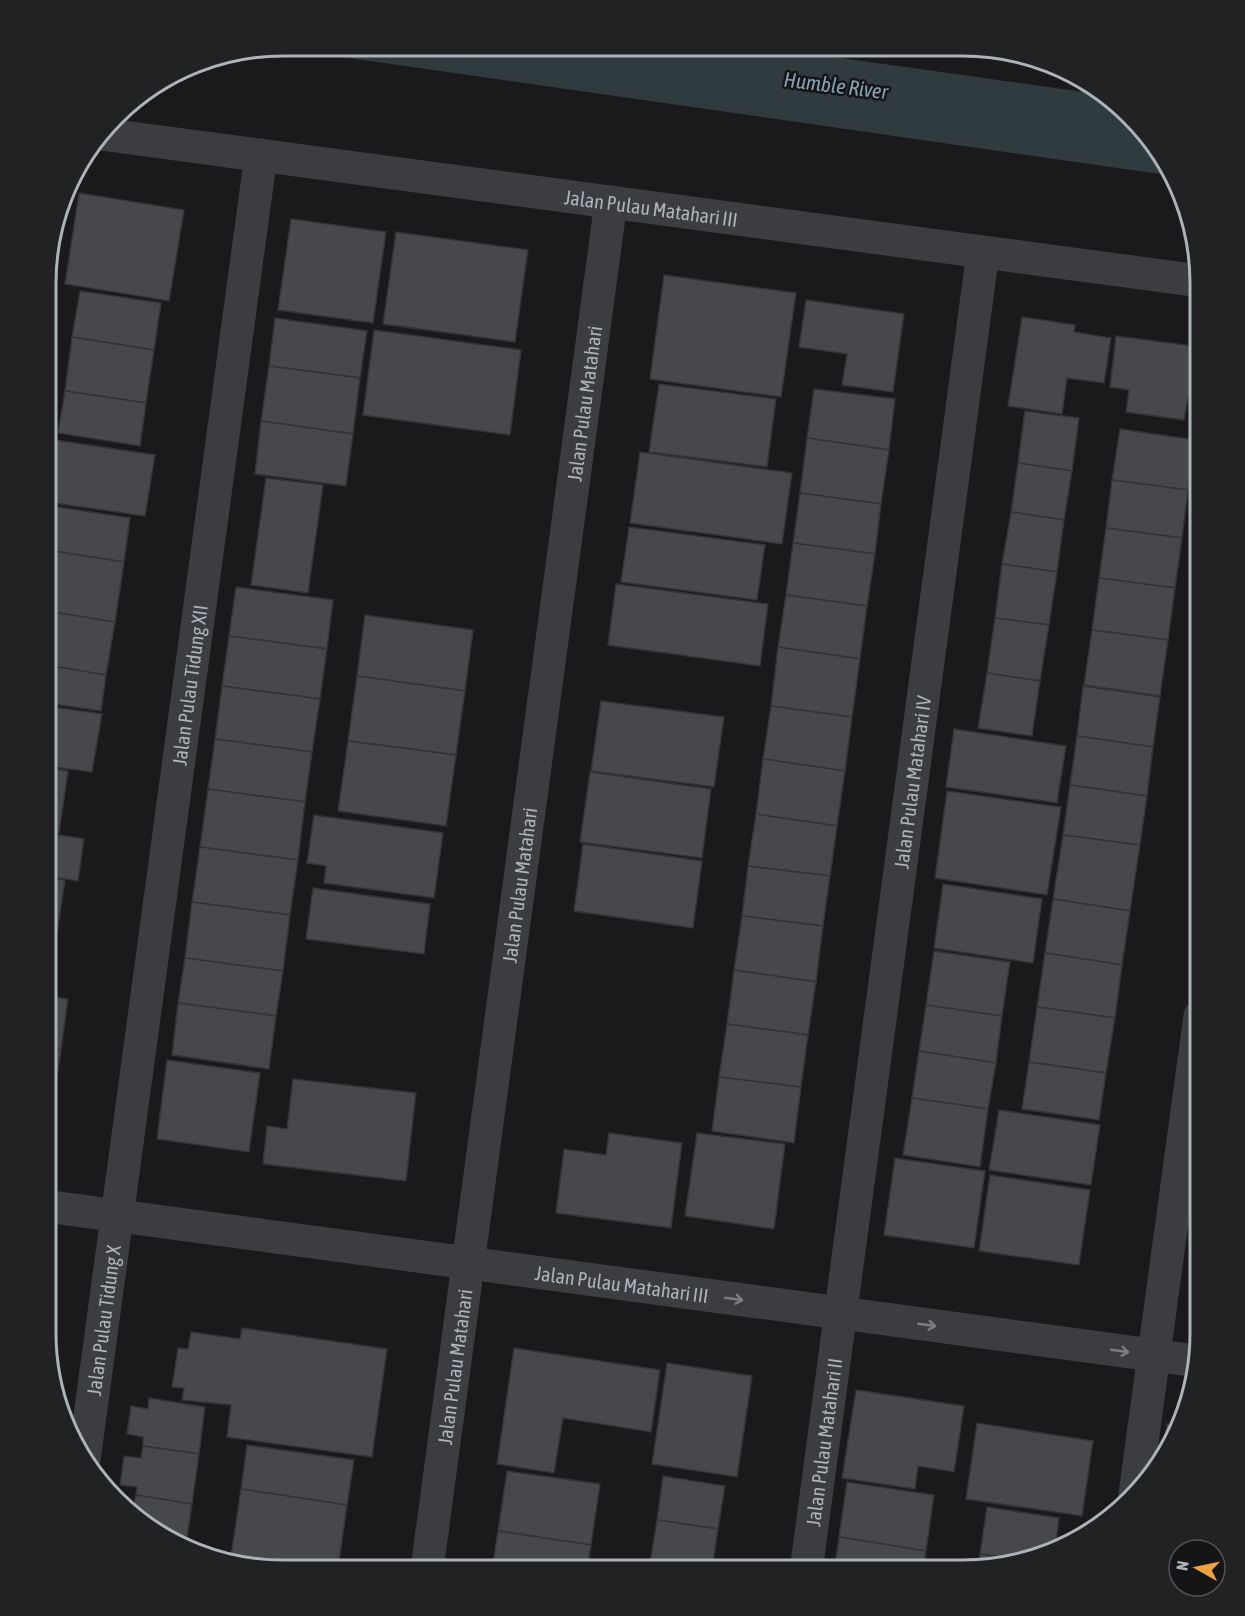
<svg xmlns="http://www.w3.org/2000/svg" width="1245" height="1616" font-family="'Asap Condensed',sans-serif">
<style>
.water{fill:#303b40}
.building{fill:#47484c;stroke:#343438;stroke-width:1.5}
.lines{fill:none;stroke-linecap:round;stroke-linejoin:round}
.minor{stroke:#3b3d41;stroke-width:33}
.oneway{stroke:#7a7e84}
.labels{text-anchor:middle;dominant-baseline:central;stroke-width:5;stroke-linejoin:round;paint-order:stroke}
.street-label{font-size:20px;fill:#adb3bb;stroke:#151517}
.water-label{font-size:21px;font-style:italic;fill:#86a3b5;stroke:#151517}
.rim{fill:none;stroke:#adb3bb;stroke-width:3}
</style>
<rect width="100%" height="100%" fill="#1a1a1c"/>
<path class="water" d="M282 45 755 46 1105 95 1141 126 1174 176 272 47Z"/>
<g class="building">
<path d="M79 193 184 210 169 301 65 284Z"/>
<path d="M291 219 386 232 373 323 278 310Z"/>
<path d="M396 232 528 250 515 342 383 324Z"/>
<path d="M664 275 796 293 781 397 650 379Z"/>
<path d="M80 291 161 303 154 350 72 337Z"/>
<path d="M806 300 904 314 893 392 842 385 847 354 799 347Z"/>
<path d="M1022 317 1075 325 1074 332 1111 338 1104 383 1067 378 1062 414 1008 406Z"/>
<path d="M275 318 367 331 360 378 269 366Z"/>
<path d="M374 330 521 350 510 435 363 415Z"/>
<path d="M1116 336 1200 347V400L1188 398 1184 420 1126 412 1129 390 1110 387Z"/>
<path d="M72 337 154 350 146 403 65 391Z"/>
<path d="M269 366 360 378 353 434 261 421Z"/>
<path d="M659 384 776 399 767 467 649 452Z"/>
<path d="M814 389 895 399 889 450 807 438Z"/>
<path d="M65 391 146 403 140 446 58 433Z"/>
<path d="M1025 411 1079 418 1072 471 1018 463Z"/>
<path d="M261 421 353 434 346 486 255 474Z"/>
<path d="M1120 429 1195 440 1188 490 1112 480Z"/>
<path d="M807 438 889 450 881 504 800 493Z"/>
<path d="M49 439 155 455 145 516 47 502Z"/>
<path d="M640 452 792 473 782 544 630 523Z"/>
<path d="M1018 463 1072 471 1064 520 1011 512Z"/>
<path d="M266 478 323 485 308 593 251 585Z"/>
<path d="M1112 480 1188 490 1182 538 1106 528Z"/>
<path d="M800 493 881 504 875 554 793 543Z"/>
<path d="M52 506 130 518 124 562 47 550Z"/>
<path d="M1011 512 1064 520 1057 572 1002 564Z"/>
<path d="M629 527 765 545 757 600 621 582Z"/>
<path d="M1106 528 1182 538 1175 588 1099 578Z"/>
<path d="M793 543 875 554 867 606 786 595Z"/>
<path d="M47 550 124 562 115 622 46 611Z"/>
<path d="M1002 564 1057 572 1049 625 995 618Z"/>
<path d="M1099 578 1175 588 1168 640 1092 630Z"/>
<path d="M616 584 768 604 760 666 608 645Z"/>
<path d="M236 587 333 600 327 649 229 636Z"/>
<path d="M786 595 867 606 860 659 778 647Z"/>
<path d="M46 611 115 622 106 675 46 665Z"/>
<path d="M365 615 473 630 465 691 357 676Z"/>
<path d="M995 618 1049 625 1040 681 987 673Z"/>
<path d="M1092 630 1168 640 1160 696 1084 685Z"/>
<path d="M229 636 327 649 320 699 222 686Z"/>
<path d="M778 647 860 659 852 717 771 706Z"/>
<path d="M46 665 106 675 101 711 46 703Z"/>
<path d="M987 673 1040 681 1032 736 978 728Z"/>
<path d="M357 676 465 691 456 755 348 741Z"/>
<path d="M222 686 320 699 312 752 215 739Z"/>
<path d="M1083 686 1160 697 1153 747 1077 736Z"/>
<path d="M601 701 724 717 714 787 591 771Z"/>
<path d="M46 706 102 714 92 772 46 766Z"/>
<path d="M771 706 852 717 845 771 763 759Z"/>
<path d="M954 729 1066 746 1057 803 946 787Z"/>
<path d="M1077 736 1153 747 1147 796 1070 785Z"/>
<path d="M215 739 312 752 305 802 208 789Z"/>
<path d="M348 741 456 755 446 826 338 811Z"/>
<path d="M763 759 845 771 837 826 756 814Z"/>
<path d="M46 767 68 771 59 833 46 831Z"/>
<path d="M590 772 711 789 702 858 580 842Z"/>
<path d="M1070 785 1147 796 1140 845 1063 835Z"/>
<path d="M208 789 305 802 298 860 200 847Z"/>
<path d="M947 791 1061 807 1047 895 935 878Z"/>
<path d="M756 814 837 826 830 876 748 866Z"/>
<path d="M314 815 443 833 434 898 324 883 326 866 307 863Z"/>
<path d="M46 833 84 839 78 881 46 876Z"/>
<path d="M1063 835 1140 845 1130 911 1053 899Z"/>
<path d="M583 844 702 861 693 928 574 911Z"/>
<path d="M200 847 298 860 290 915 192 902Z"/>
<path d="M748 866 830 876 823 926 742 916Z"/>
<path d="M46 877 65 880 57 933 46 931Z"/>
<path d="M943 884 1042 899 1033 963 934 948Z"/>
<path d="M313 888 430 904 424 954 306 939Z"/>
<path d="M1053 899 1130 911 1122 965 1045 953Z"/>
<path d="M192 902 290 915 283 971 185 958Z"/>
<path d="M742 916 823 926 816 982 734 970Z"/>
<path d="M934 951 1010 962 1002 1016 926 1005Z"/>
<path d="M1045 953 1122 965 1115 1018 1037 1007Z"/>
<path d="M185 958 283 971 276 1016 178 1003Z"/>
<path d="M734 970 816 982 808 1035 727 1024Z"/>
<path d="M46 996 68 999 61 1050 46 1048Z"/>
<path d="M178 1003 276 1016 269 1069 172 1055Z"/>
<path d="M926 1005 1002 1016 996 1063 919 1051Z"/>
<path d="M1037 1007 1115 1018 1106 1073 1029 1062Z"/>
<path d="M727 1024 808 1035 801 1087 719 1077Z"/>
<path d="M46 1048 61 1050 48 1133 45 1132Z"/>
<path d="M919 1051 996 1063 988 1109 912 1098Z"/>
<path d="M167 1060 260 1073 249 1152 157 1139Z"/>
<path d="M1029 1062 1106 1073 1099 1120 1022 1109Z"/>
<path d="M719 1077 801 1087 794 1143 712 1131Z"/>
<path d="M293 1079 416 1093 406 1181 263 1164 267 1126 287 1129Z"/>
<path d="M912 1098 988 1109 980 1167 903 1155Z"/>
<path d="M999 1110 1100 1125 1091 1185 989 1170Z"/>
<path d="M609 1133 682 1143 671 1228 556 1213 564 1149 606 1155Z"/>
<path d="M697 1133 785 1144 774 1229 685 1216Z"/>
<path d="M895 1158 985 1171 974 1248 884 1235Z"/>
<path d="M990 1175 1090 1190 1079 1265 979 1251Z"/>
<path d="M1200 1219 1199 1283 1190 1282Z"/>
<path d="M242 1328 387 1349 372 1457 227 1437 231 1405 182 1400 184 1388 172 1387 178 1348 188 1349 191 1332 240 1339Z"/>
<path d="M514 1348 660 1370 651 1432 563 1418 554 1473 497 1464Z"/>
<path d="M667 1363 752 1376 737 1477 652 1464Z"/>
<path d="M856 1390 964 1406 954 1472 918 1466 915 1489 842 1478Z"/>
<path d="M149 1398 205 1407 199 1454 143 1446V1437L127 1434 131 1406 148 1409Z"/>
<path d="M977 1423 1093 1441 1082 1516 966 1499Z"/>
<path d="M1167 1424 1180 1426 1161 1464Z"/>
<path d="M247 1445 354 1460 347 1505 241 1489Z"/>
<path d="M143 1446 199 1454 192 1504 136 1495 137 1487 120 1485 124 1456 141 1458Z"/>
<path d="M507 1471 600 1484 591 1545 498 1531Z"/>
<path d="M663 1476 725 1486 718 1529 657 1520Z"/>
<path d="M847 1482 934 1495 926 1551 839 1537Z"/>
<path d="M241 1489 347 1505 338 1569 231 1556Z"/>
<path d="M136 1495 192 1504 186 1544 150 1531 116 1501 134 1504Z"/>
<path d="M987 1507 1059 1518 1055 1550 1015 1559 980 1554Z"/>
<path d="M657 1520 718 1529 712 1570 650 1563Z"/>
<path d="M498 1531 591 1545 587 1570H492Z"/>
<path d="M839 1537 926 1551 923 1571H834Z"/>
<path d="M980 1554 1015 1559 978 1568Z"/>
<path d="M239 1562 288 1569H252Z"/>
<path d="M650 1563 698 1570H649Z"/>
</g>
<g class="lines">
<g class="minor">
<path id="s1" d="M101 134 1200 281"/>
<path id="s2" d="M45 1206 1197 1361"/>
<path id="s3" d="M84 1460 261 155"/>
<path d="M1135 1494 1200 1016"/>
<path id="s4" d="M427 1569 611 202"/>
<path id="s5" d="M806 1571 983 252"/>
</g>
</g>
<defs><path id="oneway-shaft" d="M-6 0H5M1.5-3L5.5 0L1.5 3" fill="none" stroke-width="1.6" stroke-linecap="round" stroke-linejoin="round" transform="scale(1.5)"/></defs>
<g class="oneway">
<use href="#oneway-shaft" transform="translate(734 1299) rotate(8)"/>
<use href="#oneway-shaft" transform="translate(927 1325) rotate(8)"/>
<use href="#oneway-shaft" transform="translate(1120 1351) rotate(8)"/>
</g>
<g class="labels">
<g class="street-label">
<text stroke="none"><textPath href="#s1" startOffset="555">Jalan Pulau Matahari III</textPath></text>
<text stroke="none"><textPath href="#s4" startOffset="1176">Jalan Pulau Matahari</textPath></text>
<text stroke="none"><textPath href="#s3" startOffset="782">Jalan Pulau Tidung XII</textPath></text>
<text stroke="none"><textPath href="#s5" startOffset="796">Jalan Pulau Matahari IV</textPath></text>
<text stroke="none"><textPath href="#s4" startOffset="690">Jalan Pulau Matahari</textPath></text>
<text stroke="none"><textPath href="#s2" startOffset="582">Jalan Pulau Matahari III</textPath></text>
<text stroke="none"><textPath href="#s3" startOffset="141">Jalan Pulau Tidung X</textPath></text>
<text stroke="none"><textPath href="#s4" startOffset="204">Jalan Pulau Matahari</textPath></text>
<text stroke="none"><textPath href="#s5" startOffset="130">Jalan Pulau Matahari II</textPath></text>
</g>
<g class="water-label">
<text transform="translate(836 85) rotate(7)">Humble River</text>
</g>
</g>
<path d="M0 0H1245V1616H0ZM283 56H963A227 227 0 0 1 1190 283V1333A227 227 0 0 1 963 1560H283A227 227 0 0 1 56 1333V283A227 227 0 0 1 283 56Z" fill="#212224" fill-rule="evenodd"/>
<path class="rim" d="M283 56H963A227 227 0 0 1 1190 283V1333A227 227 0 0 1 963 1560H283A227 227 0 0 1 56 1333V283A227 227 0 0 1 283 56Z"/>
<g transform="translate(1197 1568) rotate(279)"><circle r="28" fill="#151517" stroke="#525459" stroke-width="1.5"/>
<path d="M0-4.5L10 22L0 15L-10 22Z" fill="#eda241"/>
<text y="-9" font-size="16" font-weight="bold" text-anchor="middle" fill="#adb3bb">N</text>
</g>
</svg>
